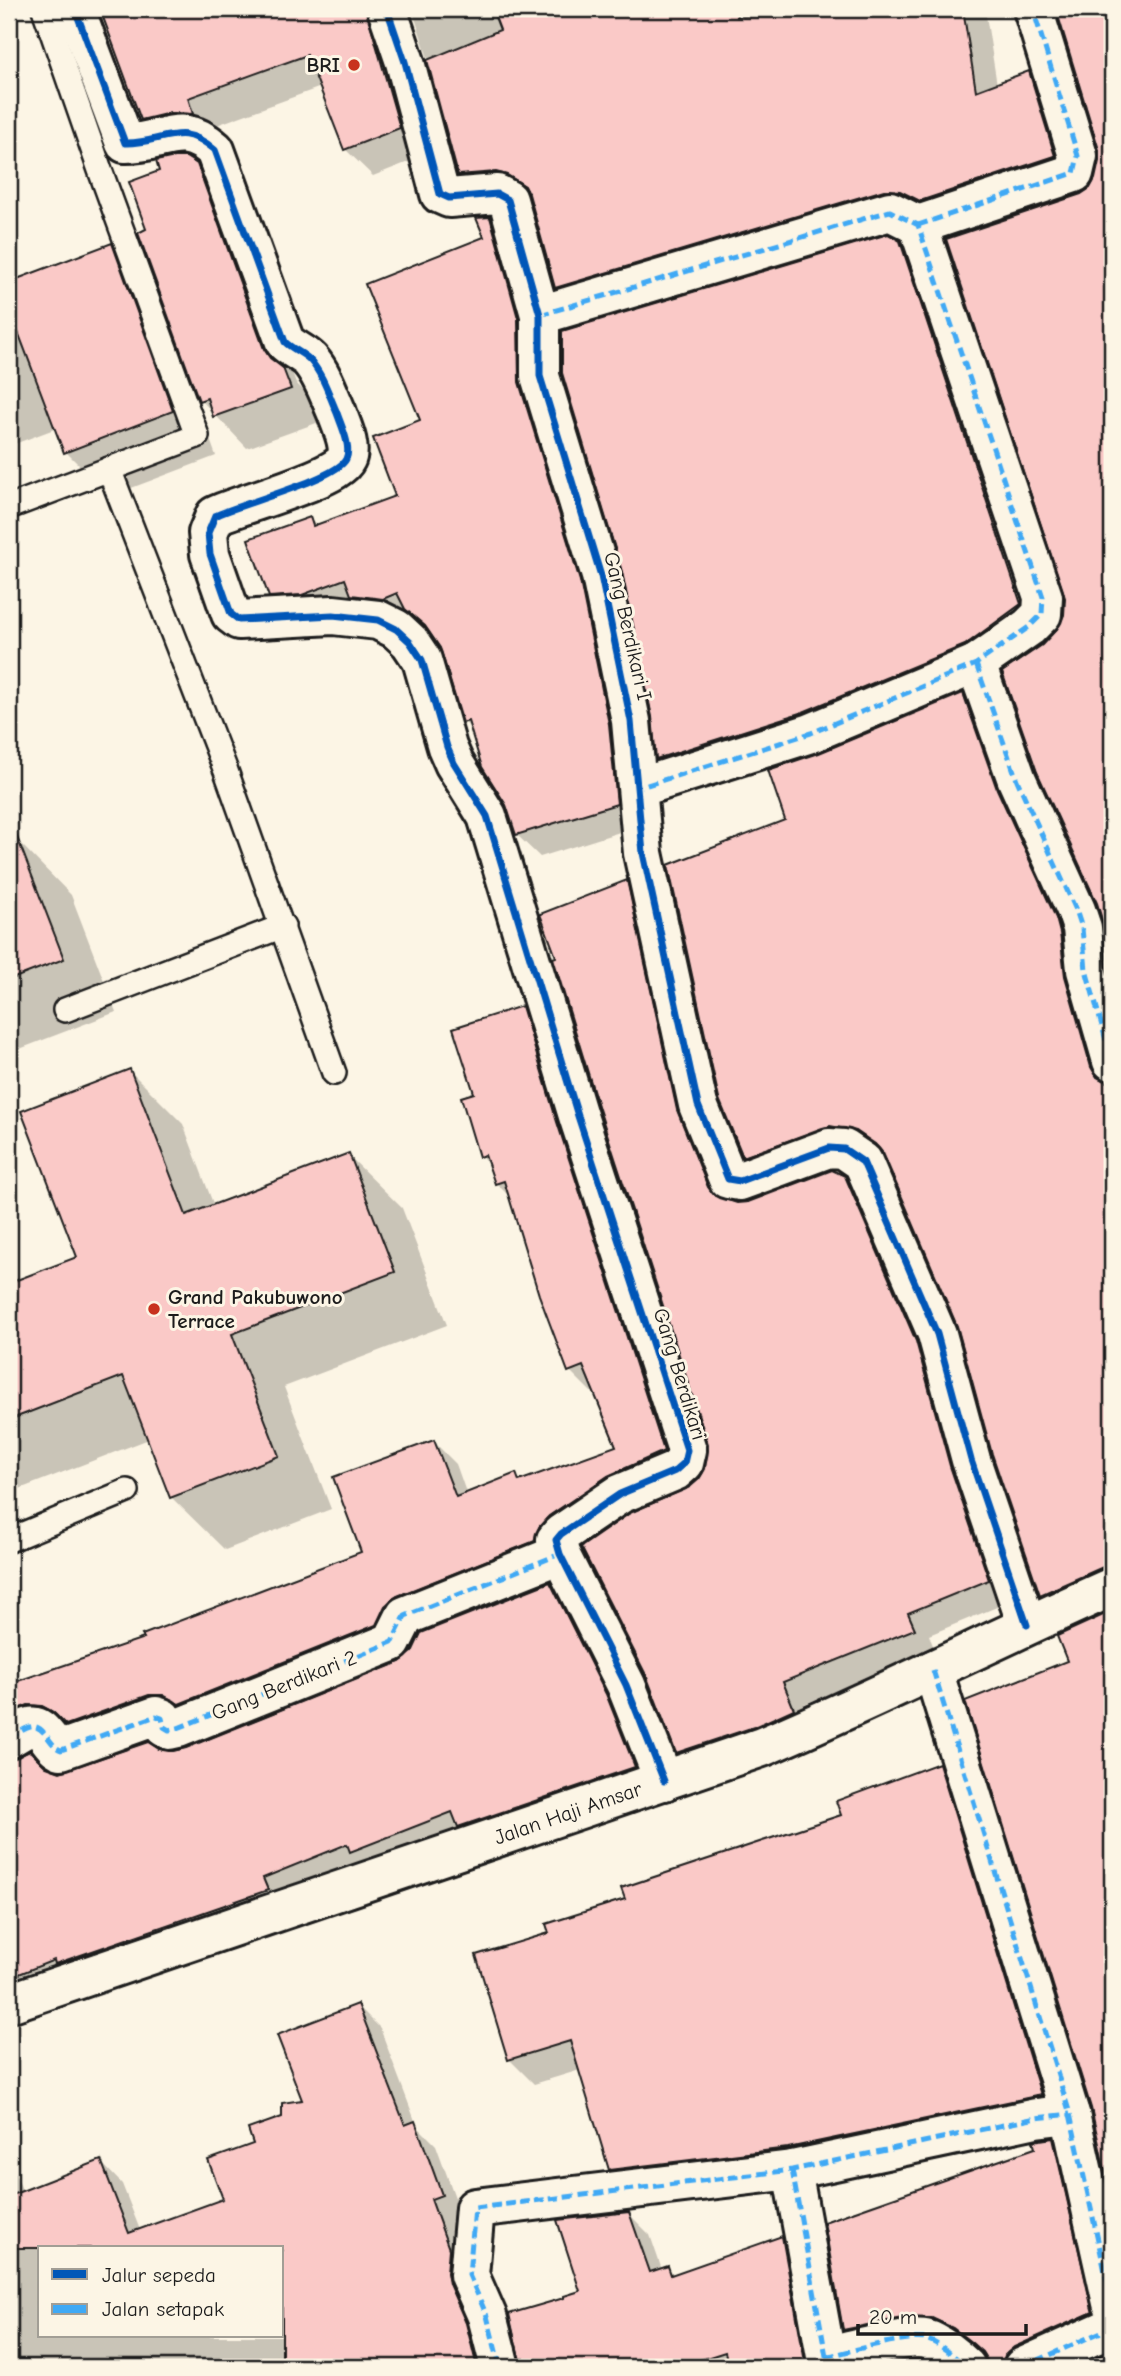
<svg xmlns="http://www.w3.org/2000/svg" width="1121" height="2376" font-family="'Comic Neue',sans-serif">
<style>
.shadow{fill:#0003;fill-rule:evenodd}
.building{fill:#fac9c7;stroke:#1c1c1c;stroke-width:2}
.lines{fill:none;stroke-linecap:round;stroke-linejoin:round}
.service-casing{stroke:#1c1c1c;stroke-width:28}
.minor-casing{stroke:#1c1c1c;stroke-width:44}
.service{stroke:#fcf5e5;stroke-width:23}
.minor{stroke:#fcf5e5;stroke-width:38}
.quiet{stroke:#3fa9f5;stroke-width:5;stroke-dasharray:10 5;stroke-linecap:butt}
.cycleway-casing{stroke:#fcf5e5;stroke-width:11}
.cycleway{stroke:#0057b8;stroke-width:7}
.poi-dot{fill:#c8321e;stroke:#fcf5e5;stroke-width:2.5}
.labels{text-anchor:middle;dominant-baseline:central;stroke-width:6;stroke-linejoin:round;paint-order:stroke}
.poi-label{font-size:21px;font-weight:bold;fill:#1c1c1c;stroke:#fcf5e5;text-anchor:end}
.street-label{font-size:21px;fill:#1c1c1c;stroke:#fcf5e5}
</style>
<rect width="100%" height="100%" fill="#fcf5e5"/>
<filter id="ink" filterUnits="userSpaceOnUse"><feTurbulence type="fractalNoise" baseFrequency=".0143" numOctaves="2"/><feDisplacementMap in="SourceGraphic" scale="14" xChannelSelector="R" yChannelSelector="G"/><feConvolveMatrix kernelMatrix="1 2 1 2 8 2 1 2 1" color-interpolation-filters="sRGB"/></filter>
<g filter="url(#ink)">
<g class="shadow">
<path d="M102 9H676L613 29 859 9H985L997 85 1029 73 1056 100 1081 184 929 218 584 314 557 287 533 201 525 199 487 202 459 174 427 55 414 15H407L426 155 373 176 345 149 321 87 214 126 170 146 142 119Z"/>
<path d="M1058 9H1112V976L1104 921 1043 646 1059 630 1066 616 1082 195 1091 189 1097 179 1101 149Z"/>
<path d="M196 165 229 198 296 383 315 402 322 421 247 448 201 400 148 230 162 172Z"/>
<path d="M489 218 512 241 602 606 639 826 540 857 517 835 507 804 472 729 464 722 442 647 433 634 416 618 406 621 293 619 270 596 310 519 317 526 397 497 486 238Z"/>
<path d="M899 242 920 263 1041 625 679 779 658 758 654 716Z"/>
<path d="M111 245 156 289 216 456 110 496 66 452 57 428 9 446V284Z"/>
<path d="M963 695 984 717 1077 941 1086 999 1110 1084H1112V1594L1064 1616 1042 1595 994 1453 959 1325 886 1157 879 1152 853 1147 766 1177 744 1156 787 821 820 755Z"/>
<path d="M18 841 71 895 116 1012 9 1053V845Z"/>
<path d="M626 882 648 904 698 1133 726 1202 747 1203 844 1178 867 1200 938 1365 1009 1602 929 1635 935 1651 804 1704 814 1731 700 1774 678 1752 700 1480 707 1469 710 1444Z"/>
<path d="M521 1008 543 1030 685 1473 202 1725 71 1729 11 1749 9 1758V1681L21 1677 25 1681 146 1639 363 1553 434 1442 456 1464 467 1495 515 1475 522 1482 618 1447 595 1391 591 1392 570 1371 510 1197 496 1183 490 1165 481 1156 476 1094Z"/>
<path d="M130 1071 183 1124 214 1206 348 1155 402 1208 447 1325 284 1387 331 1509 225 1550 171 1497 149 1439 9 1493V1285L80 1258Z"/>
<path d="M549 1584 571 1606 655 1789 9 2009V1762L30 1753 46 1768 60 1774 158 1751 173 1753 183 1751 401 1664Z"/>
<path d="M1112 1613V2195L1093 2109 1069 1662 1059 1637Z"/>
<path d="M938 1765 963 1790 1065 2120 635 2194 611 2169 580 2070 534 2084 509 2059 551 1934 627 1900 843 1816Z"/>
<path d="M358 2006 380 2028 417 2126 436 2145 462 2217 451 2221 470 2272 493 2367H9V2159L23 2192 101 2162 122 2184 140 2230 225 2200 255 2145 308 2110ZM40 2248H282V2336H40Z"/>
<path d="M1052 2140 1074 2162 1112 2329 1038 2367H989L987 2358 963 2342 867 2351 845 2329 1037 2149Z"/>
<path d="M628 2213 650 2235 662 2270 668 2268 675 2276 781 2239 803 2260 823 2367H523V2361L567 2300 583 2292Z"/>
</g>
<g class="building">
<path d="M100 9H366L400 128 344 150 307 55 188 98 193 114 170 113 141 120Z"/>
<path d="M492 9H736L737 17 837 9H963L976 91 1029 71 1055 156 920 201 900 191 884 190 555 288 529 194 525 186 507 175 496 172 458 175 427 60 500 30Z"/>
<path d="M1056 9H1112V982L1108 966 1104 926 1097 903 1037 772 1002 672 1042 645 1057 629 1064 615 1065 598 946 239 1081 194 1090 188 1095 179 1099 161V150Z"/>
<path d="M175 157H186L197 164 264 349 270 358 283 368 291 389 213 417 207 398 199 401 138 233 146 229 129 182 159 171 156 161Z"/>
<path d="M490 217 518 318 519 382 580 581 609 724 617 804 516 835 506 805 482 767 468 721 463 723 440 648 425 626 405 609 397 593 383 599 351 595 345 579 302 595 269 597 248 539 310 517 313 526 395 496 373 438 420 420 365 284 484 237 476 218Z"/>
<path d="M888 234 900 241 1021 604 965 645 803 712 656 759 652 717 622 572 562 373V331Z"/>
<path d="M112 243 173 411 64 453 9 308V282Z"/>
<path d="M963 693 997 789 1056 918 1060 933 1065 976 1091 1067 1097 1077 1106 1082H1112V1565L1103 1567 1040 1595 992 1454 957 1326 883 1153 875 1144 856 1131 830 1126 743 1157 719 1099 668 865 785 820 768 770 819 753Z"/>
<path d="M12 824 64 959 9 980V825Z"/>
<path d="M627 880 677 1110 708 1187 715 1196 737 1203 748 1202 832 1170 845 1176 916 1341 950 1466 989 1580 908 1613 915 1629 783 1682 794 1709 754 1727 676 1753 646 1675 581 1547 630 1513 690 1487 699 1479 705 1469 708 1444 599 1109 553 958 556 957 540 914Z"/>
<path d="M522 1006 557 1122 664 1451 608 1476 549 1516 539 1527 535 1541 397 1596 385 1606 376 1625 179 1704 163 1695H149L66 1725 53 1712 42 1706 28 1705 9 1713V1684L144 1638 142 1635 361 1552 333 1477 434 1440 456 1497 516 1473 519 1481 616 1446 583 1366 568 1372 539 1295 504 1181 495 1184 485 1155 479 1157 461 1097 474 1093 453 1028Z"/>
<path d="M130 1069 186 1215 349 1153 395 1272 232 1334 279 1456 170 1498 123 1376 9 1420V1283L77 1257 21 1111Z"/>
<path d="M550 1582 606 1694 635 1767 458 1827 452 1812 350 1852 347 1844 263 1878 268 1890 55 1964 54 1960 9 1978V1760L30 1751 46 1767 60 1772 148 1742 159 1749 173 1751 186 1748 400 1662 412 1652 421 1633Z"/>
<path d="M1112 1611V2203L1091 2108 965 1701 1067 1661 1057 1636Z"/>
<path d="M939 1763 1041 2095 788 2148 609 2170 570 2041 508 2060 476 1955 549 1933 546 1924 625 1899 621 1888 841 1815 836 1801Z"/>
<path d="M358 2004 405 2125 415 2121 442 2195 431 2199 449 2249 447 2273 449 2284 466 2323 477 2367H282V2248H9V2196L101 2160 129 2233 223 2199 208 2160 253 2144 248 2129 282 2117V2103L302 2100 277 2035Z"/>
<path d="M1053 2138 1093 2312 1014 2347 1005 2355 1002 2367H987V2360L982 2352 972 2343 953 2328 932 2318H902L843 2330 824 2222 1035 2148 1033 2141Z"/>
<path d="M629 2212 650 2272 668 2266 671 2275 782 2236 806 2367H729L725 2352 678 2367H521L509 2314 564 2298V2296L580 2291 557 2220Z"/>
<path d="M1112 2351V2367H1076Z"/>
<path d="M917 2360 932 2367H876L895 2363Z"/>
</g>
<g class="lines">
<defs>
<g id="service">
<path d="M109 469 226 771 334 1073"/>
<path d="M9 507 197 436 100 170 44 9"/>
<path d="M65 1010 283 926"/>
<path d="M9 1540 127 1491"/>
</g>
<g id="minor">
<path d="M75 9 125 143C164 144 180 119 215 150L285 342C292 349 303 353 310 360 323 375 329 395 337 413 341 425 352 447 346 459 337 479 239 504 215 516L208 533 210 554 231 614 239 620 333 615 378 620 396 629 410 642 422 660 447 747 454 763 487 816 578 1116 687 1450 684 1463 675 1471 620 1494 561 1534 556 1540 560 1554 626 1685 664 1781"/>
<path d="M387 9 405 62 440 194 449 198 497 194 508 200 540 315V376L601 576 631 721 643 853 684 1041 698 1105 728 1179 740 1181 829 1148 844 1149 863 1162 937 1334 971 1460 1027 1625"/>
<path d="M918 225 1074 173 1078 156 1033 9"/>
<path d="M540 315 890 211 918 225 1043 597 1042 614 1029 627 976 664 811 733 638 788"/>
<path d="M976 664 1017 780 1076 910 1082 928 1086 970 1112 1061"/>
<path d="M933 1670 1070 2114 1112 2303"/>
<path d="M9 1738C15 1735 23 1729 30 1727 44 1723 49 1746 61 1750L156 1716 162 1718 164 1727 169 1730 178 1728 392 1642 405 1616 560 1554"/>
<path d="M9 2003 762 1747C880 1697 995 1639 1112 1587"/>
<path d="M792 2170 828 2367"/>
<path d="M826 2357C846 2352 908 2335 925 2339 938 2342 957 2358 966 2367"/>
<path d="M500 2367 487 2316 469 2275 475 2208 792 2170 1036 2118 1070 2114"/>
<path d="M1023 2367 1112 2327"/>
</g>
</defs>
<use href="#service" class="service-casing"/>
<use href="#minor" class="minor-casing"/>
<use href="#service" class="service"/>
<use href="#minor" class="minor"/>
<g class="quiet">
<path d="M918 225 1074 173 1078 156 1033 9"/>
<path d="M540 315 890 211 918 225 1043 597 1042 614 1029 627 976 664 811 733 638 788"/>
<path d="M976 664 1017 780 1076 910 1082 928 1086 970 1112 1061"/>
<path d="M933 1670 1070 2114 1112 2303"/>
<path d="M9 1738C15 1735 23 1729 30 1727 44 1723 49 1746 61 1750L156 1716 162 1718 164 1727 169 1730 178 1728 392 1642 405 1616 560 1554"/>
<path d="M792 2170 828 2367"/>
<path d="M826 2357C846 2352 908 2335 925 2339 938 2342 957 2358 966 2367"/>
<path d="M500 2367 487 2316 469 2275 475 2208 792 2170 1036 2118 1070 2114"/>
<path d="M1023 2367 1112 2327"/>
</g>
<defs>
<g id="cycleway">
<path d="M75 9 125 143C164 144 180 119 215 150L285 342C292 349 303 353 310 360 323 375 329 395 337 413 341 425 352 447 346 459 337 479 239 504 215 516L208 533 210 554 231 614 239 620 333 615 378 620 396 629 410 642 422 660 447 747 454 763 487 816 578 1116 687 1450 684 1463 675 1471 620 1494 561 1534 556 1540 560 1554 626 1685 664 1781"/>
<path d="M387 9 405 62 440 194 449 198 497 194 508 200 540 315V376L601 576 631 721 643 853 684 1041 698 1105 728 1179 740 1181 829 1148 844 1149 863 1162 937 1334 971 1460 1027 1625"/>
</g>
</defs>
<use href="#cycleway" class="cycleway-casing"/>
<use href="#cycleway" class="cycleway"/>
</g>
</g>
<g class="poi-dot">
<circle cx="354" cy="65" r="7"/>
<circle cx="154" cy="1309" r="7"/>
</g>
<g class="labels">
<g class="poi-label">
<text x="340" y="65">BRI</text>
<text x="168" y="1297" text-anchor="start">Grand Pakubuwono<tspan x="168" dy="24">Terrace</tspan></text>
</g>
<g class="street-label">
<text transform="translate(628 626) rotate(77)">Gang Berdikari I</text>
<text transform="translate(680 1374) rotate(73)">Gang Berdikari</text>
<text transform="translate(284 1685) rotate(-22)">Gang Berdikari 2</text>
<text transform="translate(568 1813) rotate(-19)">Jalan Haji Amsar</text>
</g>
</g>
<rect width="1121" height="2376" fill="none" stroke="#fcf5e5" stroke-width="35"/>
<rect x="18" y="18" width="1086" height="2341" fill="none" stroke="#1c1c1c" stroke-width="2.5" filter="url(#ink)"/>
<rect x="38" y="2246" width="245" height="91" fill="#fcf5e5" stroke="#a29e95" stroke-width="2"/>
<rect x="52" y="2269" width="35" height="10" fill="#0057b8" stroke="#a29e95" stroke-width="2"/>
<text x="102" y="2282" font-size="21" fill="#1c1c1c">Jalur sepeda</text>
<rect x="52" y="2304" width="35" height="10" fill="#3fa9f5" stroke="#a29e95" stroke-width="2"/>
<text x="102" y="2316" font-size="21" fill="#1c1c1c">Jalan setapak</text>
<path d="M858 2324v10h168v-10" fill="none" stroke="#1c1c1c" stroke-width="3.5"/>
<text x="869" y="2324" font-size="21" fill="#1c1c1c" stroke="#fcf5e5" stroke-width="5" paint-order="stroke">20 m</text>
</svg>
